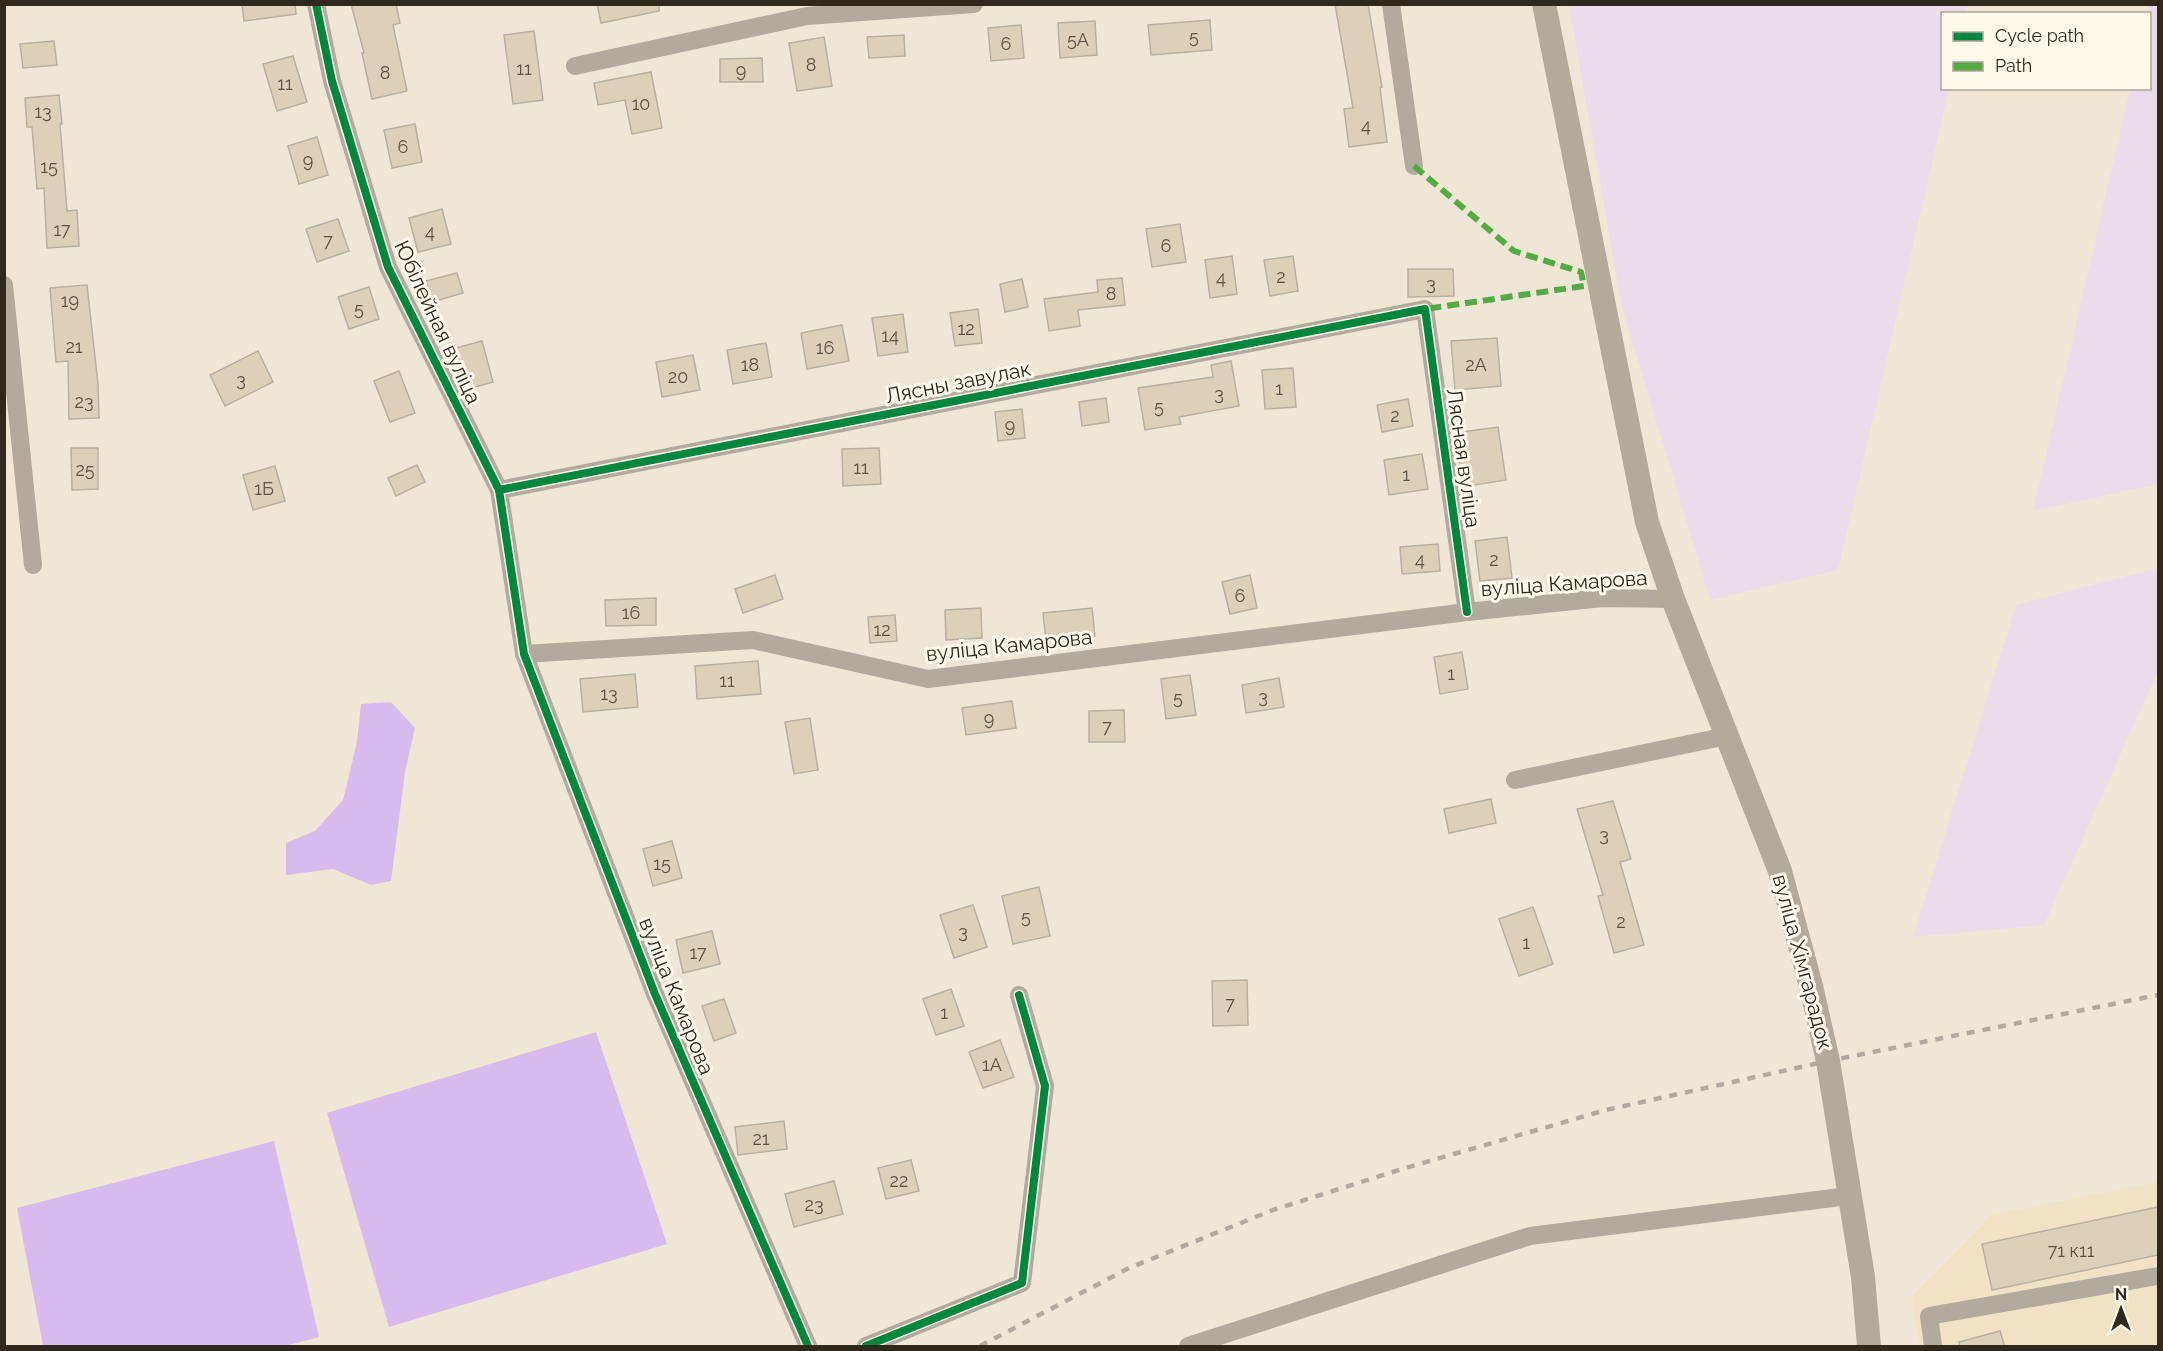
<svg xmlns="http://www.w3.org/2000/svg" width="2163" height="1351" font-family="Raleway,sans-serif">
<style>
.built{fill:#f1e2c5}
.green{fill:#eadceb}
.water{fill:#d8bbee}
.building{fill:#ddd0b8;stroke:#b7b0a3;stroke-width:1.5}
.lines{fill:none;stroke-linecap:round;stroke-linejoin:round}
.minor{stroke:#b1aa9d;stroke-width:18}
.major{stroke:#b3aa99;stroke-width:24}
.rail{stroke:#b1aa9f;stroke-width:4.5;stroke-dasharray:8 8;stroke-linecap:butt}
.quiet{stroke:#54ab43;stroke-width:6;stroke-dasharray:12 6;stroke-linecap:butt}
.cycleway-casing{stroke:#fff9ec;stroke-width:11}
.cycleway{stroke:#00873e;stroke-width:8}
.labels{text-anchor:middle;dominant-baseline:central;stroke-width:6;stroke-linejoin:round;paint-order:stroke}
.number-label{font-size:18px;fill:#5a5344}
.street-label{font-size:21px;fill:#2f291d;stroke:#fff9ec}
</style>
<rect width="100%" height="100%" fill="#f0e6d6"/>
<path class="built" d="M2158 1182V1346H1919L1912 1296 1992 1215Z"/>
<g class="green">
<path d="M1569 5H1968L1966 13 1942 14V88L1949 89 1838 570 1710 600 1622 308Z"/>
<path d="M2149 5H2158V484L2033 511 2130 89 2150 88V14L2147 13Z"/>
<path d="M2158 568V671L2044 925 1913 937 2016 605Z"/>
</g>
<g class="water">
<path d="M391 702 415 728 405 772 391 881 371 885 333 869 286 875V843L315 831 343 800 357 742 361 704Z"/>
<path d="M596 1032 667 1244 389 1327 327 1113Z"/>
<path d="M274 1141 319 1337 285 1346H43L17 1208Z"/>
</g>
<g class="building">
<path d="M242 4H295L296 14 244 21Z"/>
<path d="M351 4H396L400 23 393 25 407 91 372 99 362 53H364Z"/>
<path d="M597 4H659V11L601 23Z"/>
<path d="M1335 4H1368L1382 87 1380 88 1387 142 1349 147 1344 109 1353 108Z"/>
<path d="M1210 20 1212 50 1151 55 1148 25Z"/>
<path d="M1095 21 1097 55 1060 58 1058 23Z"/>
<path d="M1021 25 1024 58 991 61 988 28Z"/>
<path d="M534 31 543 100 513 104 504 35Z"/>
<path d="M904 35 905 56 869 58 867 37Z"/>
<path d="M824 37 832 86 797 91 789 43Z"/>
<path d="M54 41 57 65 23 68 20 44Z"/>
<path d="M293 56 307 102 277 111 263 64Z"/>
<path d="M762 58 763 82H720V59Z"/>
<path d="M651 72 662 128 632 134 625 100 598 105 594 83Z"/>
<path d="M59 95 62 124H60L67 211 77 210 79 246 47 248 44 188 37 189 32 127H27L25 98Z"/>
<path d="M415 124 422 162 392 168 384 130Z"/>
<path d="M317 137 328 175 299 184 288 146Z"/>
<path d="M442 209 451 244 418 252 409 218Z"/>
<path d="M338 219 349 251 317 262 306 229Z"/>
<path d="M1180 224 1186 262 1152 267 1146 229Z"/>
<path d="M1232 256 1237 294 1210 298 1205 260Z"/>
<path d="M1293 256 1298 291 1270 296 1264 260Z"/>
<path d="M1408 269H1453L1454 296 1408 297Z"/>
<path d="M457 273 463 293 432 302 426 281Z"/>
<path d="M1122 278 1125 305 1078 310 1080 326 1049 331 1044 299 1098 292 1097 280Z"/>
<path d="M1022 279 1028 307 1005 312 1000 284Z"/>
<path d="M87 285 98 384 99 418 69 419 68 361 56 362 50 288Z"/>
<path d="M369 287 379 319 349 329 338 297Z"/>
<path d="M978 309 982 343 955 346 950 313Z"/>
<path d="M903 314 908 352 878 356 872 318Z"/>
<path d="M842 325 849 361 807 369 801 333Z"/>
<path d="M1497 338 1501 386 1455 390 1451 341Z"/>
<path d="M482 341 493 382 468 389 456 348Z"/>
<path d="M766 343 772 377 733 384 727 350Z"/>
<path d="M258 351 273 382 225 406 210 375Z"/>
<path d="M693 355 700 390 662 397 656 362Z"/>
<path d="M1231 361 1239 406 1179 417 1181 424 1145 430 1138 388 1213 377 1211 365Z"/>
<path d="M1293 368 1296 407 1265 409 1262 370Z"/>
<path d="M399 371 415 413 390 422 374 381Z"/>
<path d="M1106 398 1109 422 1082 426 1079 402Z"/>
<path d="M1408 399 1413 426 1382 432 1377 405Z"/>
<path d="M1022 409 1025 438 998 441 995 412Z"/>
<path d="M1498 427 1506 480 1463 487 1455 433Z"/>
<path d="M71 448H98V489L72 490Z"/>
<path d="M879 448 881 484 843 486 842 449Z"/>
<path d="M1422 454 1428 489 1389 495 1384 460Z"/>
<path d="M417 465 425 482 396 496 388 478Z"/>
<path d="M275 466 285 501 253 510 243 475Z"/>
<path d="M1507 537 1512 578 1480 581 1475 541Z"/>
<path d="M1438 544 1440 571 1402 574 1400 547Z"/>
<path d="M775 575 783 599 743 613 735 589Z"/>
<path d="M1250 575 1257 608 1230 614 1222 582Z"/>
<path d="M656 598V625L606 626 605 600Z"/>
<path d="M981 608 982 638 946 640 945 610Z"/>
<path d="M1092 608 1095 636 1046 641 1043 613Z"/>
<path d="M895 615 897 641 870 643 868 617Z"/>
<path d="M1462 652 1468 689 1440 694 1434 657Z"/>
<path d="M758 661 761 694 697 699 695 666Z"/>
<path d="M635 674 638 707 583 712 580 679Z"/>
<path d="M1190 675 1196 715 1166 719 1161 679Z"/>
<path d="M1279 678 1284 707 1246 713 1242 685Z"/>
<path d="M1012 701 1016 728 966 735 962 708Z"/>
<path d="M1124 710 1125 742H1089V711Z"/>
<path d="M810 718 818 770 794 774 785 722Z"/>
<path d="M1491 799 1496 823 1449 833 1444 809Z"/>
<path d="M1613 801 1631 859 1620 862 1644 945 1614 953 1598 896 1603 895 1577 809Z"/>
<path d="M672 841 682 878 653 886 643 849Z"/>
<path d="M1039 887 1050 936 1013 944 1002 896Z"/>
<path d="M973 905 987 947 954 958 940 915Z"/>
<path d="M1533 907 1553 964 1519 976 1499 919Z"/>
<path d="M712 931 720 964 683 973 676 940Z"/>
<path d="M1247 980 1248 1025 1213 1026 1212 981Z"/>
<path d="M951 989 964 1026 936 1035 923 999Z"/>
<path d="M724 999 736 1033 714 1041 702 1006Z"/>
<path d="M1000 1040 1014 1077 983 1088 969 1052Z"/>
<path d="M784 1121 787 1149 738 1155 735 1127Z"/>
<path d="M911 1160 919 1191 886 1199 878 1168Z"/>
<path d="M834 1181 843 1214 794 1227 785 1194Z"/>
<path d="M2158 1207V1255L1992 1290 1982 1244Z"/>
<path d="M2000 1331 2005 1347H1960L1959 1342Z"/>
</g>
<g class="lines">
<g class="minor">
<path d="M316 4 332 81 388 267 499 490 524 654 655 994 808 1346"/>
<path d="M1391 4 1414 166"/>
<path d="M575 66 807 16 974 4"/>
<path d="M4 285 33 565"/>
<path d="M499 490 1425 309 1467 612"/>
<path d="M524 654 753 640 928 679 1467 612 1603 598 1673 599"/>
<path d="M1515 780 1727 736"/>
<path d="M866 1346 1022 1283 1045 1086 1019 995"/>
<path d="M1188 1346 1530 1236 1849 1196"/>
<path d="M1933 1346 1929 1316 2158 1276"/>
</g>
<path class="major" d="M1544 4 1647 522 1673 599 1780 871 1811 986 1828 1061 1863 1277 1869 1346"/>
<path class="rail" d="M980 1346 1129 1268 1273 1210 1402 1169 1606 1110 1828 1061 2158 995"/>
<path class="quiet" d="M1414 166 1514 251 1581 272 1584 286 1425 309"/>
<defs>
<g id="cycleway">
<path d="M316 4 332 81 388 267 499 490 524 654 655 994 808 1346"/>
<path d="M499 490 1425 309 1467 612"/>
<path d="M866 1346 1022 1283 1045 1086 1019 995"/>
</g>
</defs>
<use href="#cycleway" class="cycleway-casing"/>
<use href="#cycleway" class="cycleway"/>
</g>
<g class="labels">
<g class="number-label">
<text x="1194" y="36">5</text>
<text x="1078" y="39">5А</text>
<text x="1006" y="43">6</text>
<text x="811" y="64">8</text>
<text x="524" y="68">11</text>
<text x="741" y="70">9</text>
<text x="385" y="72">8</text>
<text x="285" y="83">11</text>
<text x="641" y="103">10</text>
<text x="43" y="111">13</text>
<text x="1366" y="125">4</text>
<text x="403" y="146">6</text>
<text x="308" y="160">9</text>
<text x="49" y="166">15</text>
<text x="62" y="229">17</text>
<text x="430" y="231">4</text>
<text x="328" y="240">7</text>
<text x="1166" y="245">6</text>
<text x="1281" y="276">2</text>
<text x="1221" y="277">4</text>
<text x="1431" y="283">3</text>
<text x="1111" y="293">8</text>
<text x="70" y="300">19</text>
<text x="359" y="308">5</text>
<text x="966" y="328">12</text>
<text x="890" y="335">14</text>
<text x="74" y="346">21</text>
<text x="825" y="347">16</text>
<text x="750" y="364">18</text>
<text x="1476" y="364">2А</text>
<text x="678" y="376">20</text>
<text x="241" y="379">3</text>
<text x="1279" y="388">1</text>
<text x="1219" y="393">3</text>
<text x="84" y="401">23</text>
<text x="1159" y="406">5</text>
<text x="1395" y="415">2</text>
<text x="1010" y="425">9</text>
<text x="861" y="467">11</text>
<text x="85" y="469">25</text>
<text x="1406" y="474">1</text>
<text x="264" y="488">1Б</text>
<text x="1420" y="559">4</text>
<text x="1494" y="559">2</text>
<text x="1240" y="595">6</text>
<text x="631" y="612">16</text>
<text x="882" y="629">12</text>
<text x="1451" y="673">1</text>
<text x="727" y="680">11</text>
<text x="609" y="693">13</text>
<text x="1263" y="696">3</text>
<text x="1178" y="697">5</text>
<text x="989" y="718">9</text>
<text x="1107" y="726">7</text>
<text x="1604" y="834">3</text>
<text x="662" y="863">15</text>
<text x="1026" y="916">5</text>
<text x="1621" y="921">2</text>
<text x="963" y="931">3</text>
<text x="1526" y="942">1</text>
<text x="698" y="952">17</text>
<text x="1230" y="1003">7</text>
<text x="944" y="1012">1</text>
<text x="992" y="1064">1А</text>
<text x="761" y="1138">21</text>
<text x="899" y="1180">22</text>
<text x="814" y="1204">23</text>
<text x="2071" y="1250">71 к11</text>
</g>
<g class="street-label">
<text transform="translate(438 322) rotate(65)">Юбілейная вуліца</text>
<text transform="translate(958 382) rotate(-11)">Лясны завулак</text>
<text transform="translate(1464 458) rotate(82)">Лясная вуліца</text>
<text transform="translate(1564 583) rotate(-4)">вуліца Камарова</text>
<text transform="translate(1009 645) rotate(-6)">вуліца Камарова</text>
<text transform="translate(1803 962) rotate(75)">вуліца Хімгарадок</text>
<text transform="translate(677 996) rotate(68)">вуліца Камарова</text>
</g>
</g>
<rect width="2163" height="1351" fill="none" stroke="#2f291d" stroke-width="12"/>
<rect x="1941" y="12" width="210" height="78" fill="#fff9ec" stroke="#aca699" stroke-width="1.5"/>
<rect x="1953" y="32" width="30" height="9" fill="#00873e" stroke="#aca699" stroke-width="1.5"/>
<text x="1995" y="42" font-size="18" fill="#2f291d">Cycle path</text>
<rect x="1953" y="62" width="30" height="9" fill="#54ab43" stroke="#aca699" stroke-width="1.5"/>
<text x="1995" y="72" font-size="18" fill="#2f291d">Path</text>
<g transform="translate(2121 1309)" stroke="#fff9ec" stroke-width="4.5" paint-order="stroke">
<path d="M0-4.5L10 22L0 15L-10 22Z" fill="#2f291d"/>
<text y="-9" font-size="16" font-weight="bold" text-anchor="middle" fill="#2f291d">N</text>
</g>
</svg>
